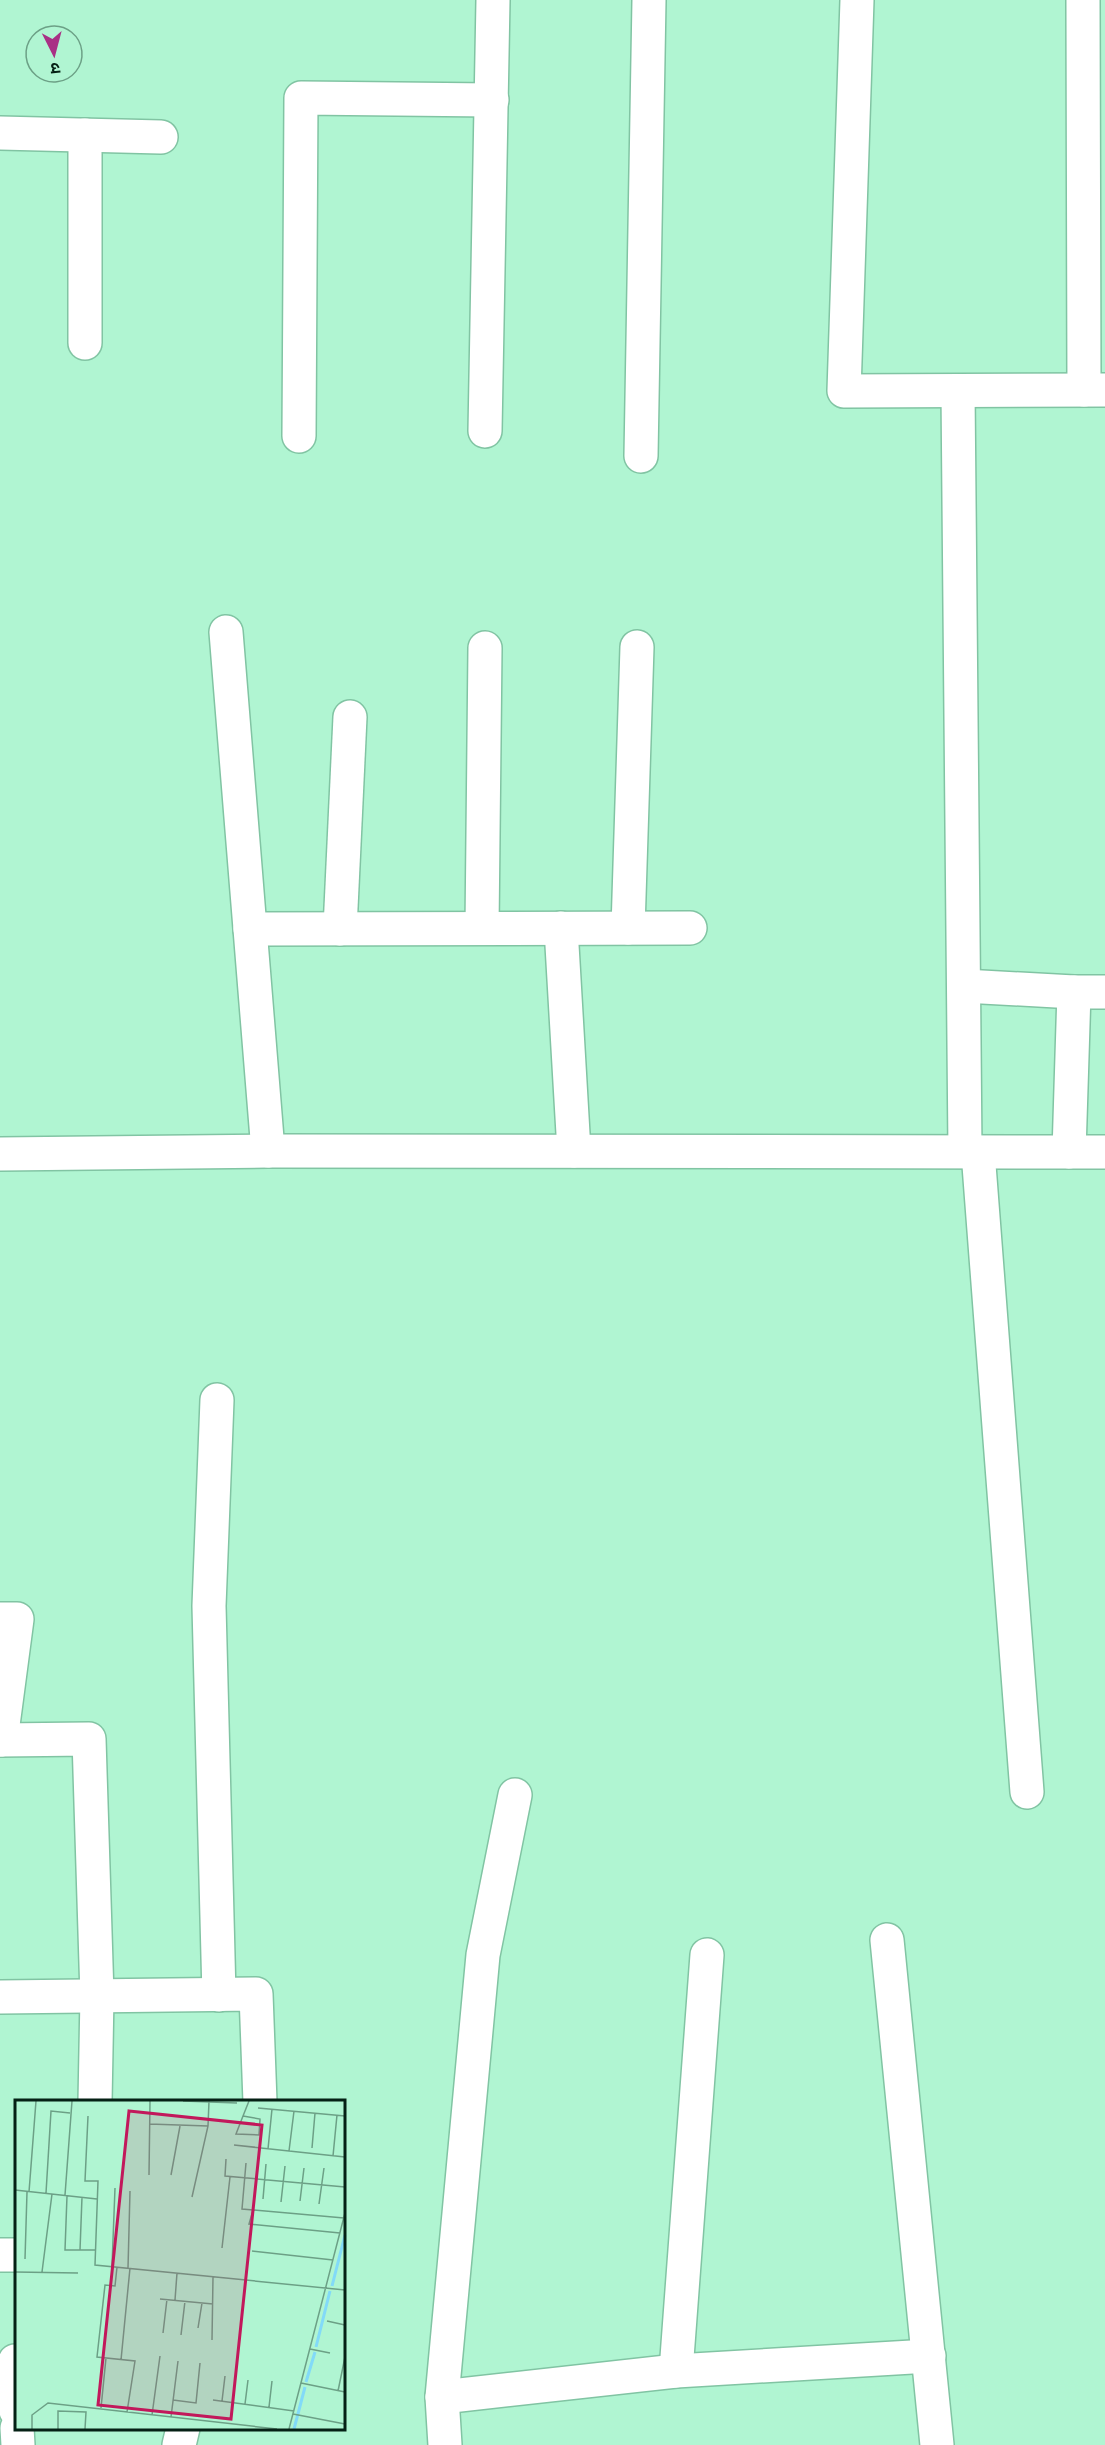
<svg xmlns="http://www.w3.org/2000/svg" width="1105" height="2445" font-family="'Source Serif 4','Noto Sans Devanagari',serif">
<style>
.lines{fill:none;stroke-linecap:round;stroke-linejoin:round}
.street-casing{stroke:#81c4a3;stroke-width:36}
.street{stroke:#fff;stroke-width:33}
.inset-river{fill:none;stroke:#82daf8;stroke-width:3}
.inset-road{fill:none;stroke:#6ca086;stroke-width:1.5}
.view{fill:#c2185b;fill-opacity:0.15;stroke:#c2185b;stroke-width:3}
.inset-edge{fill:none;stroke:#052115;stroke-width:3}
</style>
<rect width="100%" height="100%" fill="#b0f5d2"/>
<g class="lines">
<defs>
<g id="street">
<path d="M857 0 844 391 1105 390"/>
<path d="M1083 0 1084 390"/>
<path d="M0 133 161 137"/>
<path d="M85 135V343"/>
<path d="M958 391 965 1151"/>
<path d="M485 431 493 0"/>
<path d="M299 436 301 98 492 100"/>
<path d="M641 456 649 0"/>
<path d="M226 632 268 1151"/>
<path d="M482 928 485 648"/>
<path d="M561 928 574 1151"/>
<path d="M628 928 637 647"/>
<path d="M250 929 690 928"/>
<path d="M340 929 350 717"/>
<path d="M964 986 1074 992"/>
<path d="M978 1152 1027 1792"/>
<path d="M1069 1152 1074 992H1105"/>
<path d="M0 1154 268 1151 1105 1152"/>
<path d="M217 1400 209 1606 219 1995"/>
<path d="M0 1619H17L1 1740"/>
<path d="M0 1740 89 1739 97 1996 95 2102"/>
<path d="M887 1940 937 2445"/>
<path d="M0 1997 256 1994 260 2102"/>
<path d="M0 2255H16"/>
<path d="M16 2361H15L16 2411"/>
<path d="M676 2371 707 1955"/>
<path d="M442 2397 676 2371 929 2356"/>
<path d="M17 2428 18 2445"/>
<path d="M179 2445 183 2428"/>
<path d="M445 2445 442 2397 483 1955 515 1795"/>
</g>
</defs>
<use href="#street" class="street-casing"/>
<use href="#street" class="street"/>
</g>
<g transform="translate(15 2100)">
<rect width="330" height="330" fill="#b0f5d2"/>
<path class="inset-river" d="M317 186 330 135M301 247 315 191M291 282 300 252M279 329 290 287"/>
<path class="inset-road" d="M168 1 222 3M243 8 330 16M73 16 70 81H83L80 165 330 190M228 16 245 19 244 35 221 34 228 16 234 1M134 24 193 26M219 45 330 57M297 48 300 13M253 49 257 9M274 51 279 11M318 56 322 15M211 59 210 76 330 87M231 63 227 109 329 118M134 75 135 1M156 75 165 26M0 90 82 99M14 92 21 1M31 93 36 11 55 13M50 95 57 1M52 96 50 150H80M177 97 193 26 194 1M248 99 251 64M285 101 289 68M266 102 270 66M304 104 309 68M238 110 234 124 325 133M207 148 215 77M65 150 67 97M237 151 318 160M10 159 12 92M97 166 100 88M102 167 100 186 90 185 82 257 120 261 112 312M113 168 115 91M0 172 63 173M27 172 37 94M145 199 198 204M160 200 162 173M312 221 330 225M183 228 187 203M148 233 152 199M166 235 170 201M197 240 198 177M295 249 315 253M106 260 115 168M286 283 330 292M323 291 330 257M158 300 181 303 185 263M198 300 279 311M207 301 210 276M230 304 233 280M254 307 257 281M86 308 91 258M278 314 330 324M137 315 145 256M156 317 163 261M17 329V315L33 303 262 329M43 329V311L71 312 70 329M274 329 330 113"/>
<path class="view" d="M114 11 247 25 216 319 83 305Z"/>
<rect width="330" height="330" class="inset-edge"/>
</g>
<g transform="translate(54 54) rotate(174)"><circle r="28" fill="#b0f5d2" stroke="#6ca086" stroke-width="1.5"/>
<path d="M0-4.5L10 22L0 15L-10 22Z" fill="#a93085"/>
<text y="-9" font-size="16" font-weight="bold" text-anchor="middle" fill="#052115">उ</text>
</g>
</svg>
